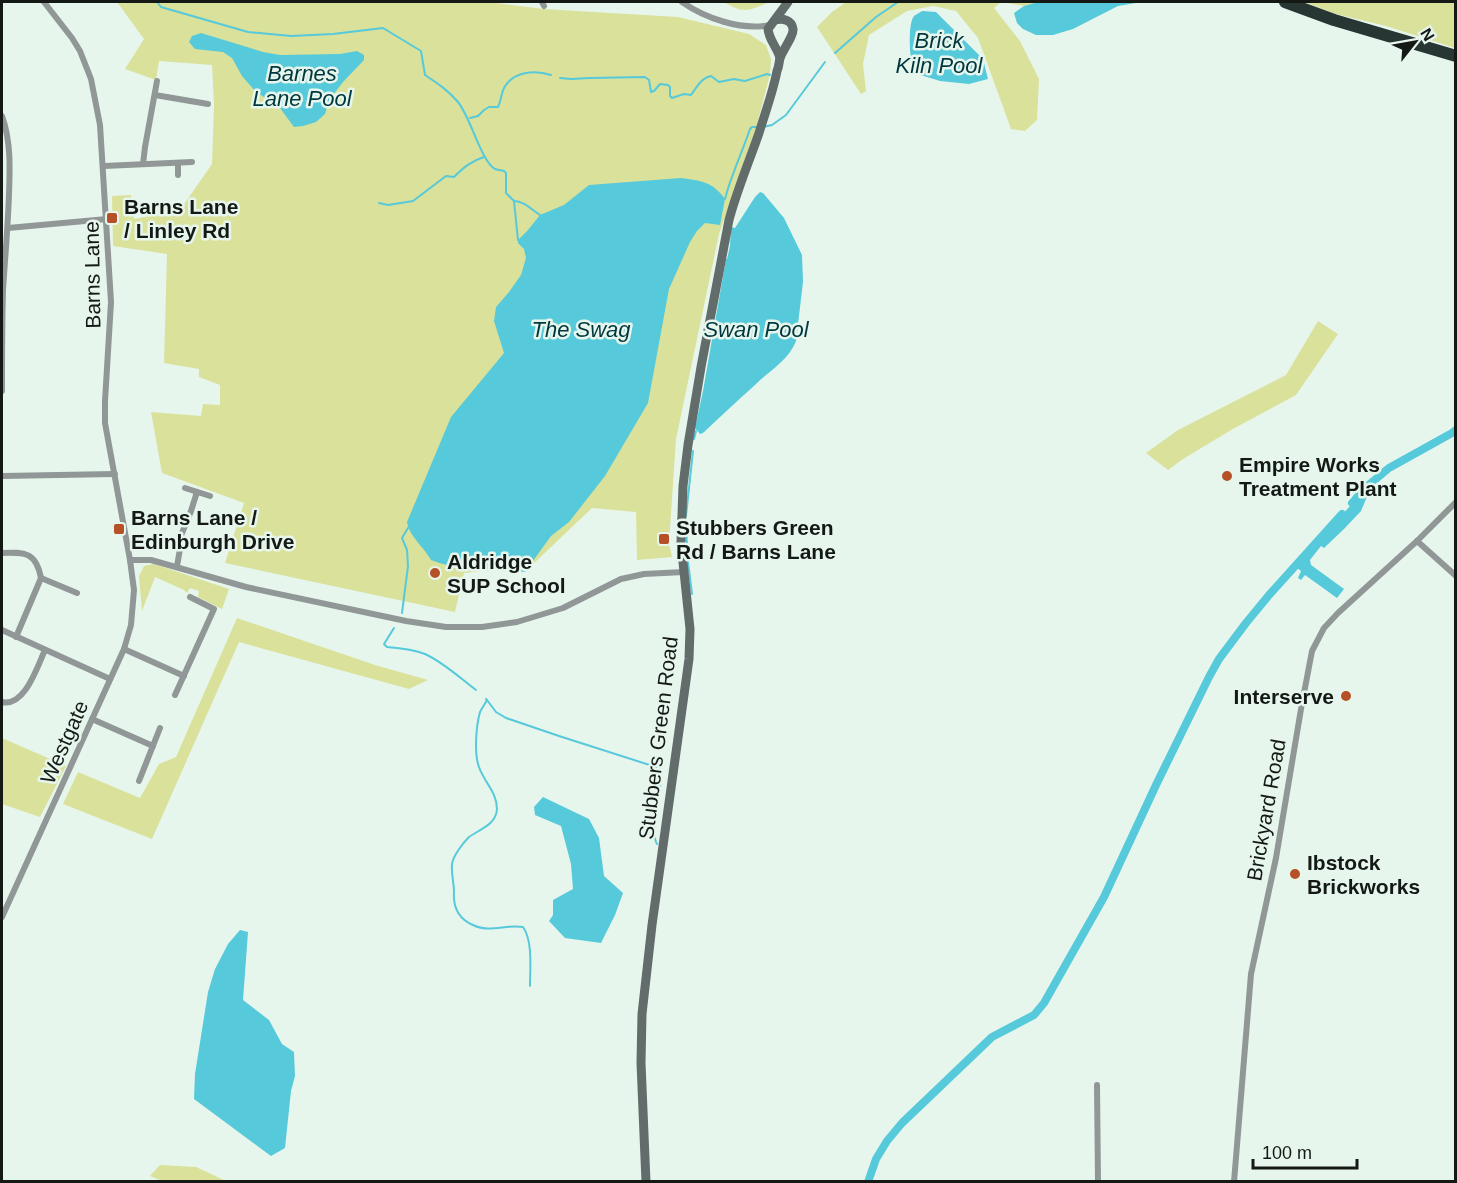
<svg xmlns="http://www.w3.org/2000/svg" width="1457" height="1183" font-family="Arial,sans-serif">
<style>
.green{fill:#dae19b}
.water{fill:#56c9db}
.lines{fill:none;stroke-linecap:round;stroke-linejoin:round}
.stream{stroke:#56c9db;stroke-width:2}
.canal{stroke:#56c9db;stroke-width:8}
.street{stroke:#909796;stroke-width:6}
.secondary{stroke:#626c6b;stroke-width:9}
.highway{stroke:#273533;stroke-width:12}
.poi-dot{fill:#b65027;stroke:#e7f6ed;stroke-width:2}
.labels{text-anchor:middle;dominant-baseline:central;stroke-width:5;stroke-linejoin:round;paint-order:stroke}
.poi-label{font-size:21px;font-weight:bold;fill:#141916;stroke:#e7f6ed;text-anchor:start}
.street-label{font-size:21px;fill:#141916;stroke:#e7f6ed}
.water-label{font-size:22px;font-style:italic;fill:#00373f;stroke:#e7f6ed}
</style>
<rect width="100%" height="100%" fill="#e7f6ed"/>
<g class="green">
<path d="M117 2H488L544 9 678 17 749 34 766 45 771 59 770 75 755 131 719 234 676 439 669 543 672 557 637 560 636 512 592 508 531 566 464 573 455 612 225 563 244 503 162 473 151 412 201 416 203 404 220 405V385L199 377V369L164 363 167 254 113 246 112 196 131 195 134 219 180 210 212 164 214 105 212 65 159 61 156 80 125 69 144 39Z"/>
<path d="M724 2H769C750 11 743 14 724 2Z"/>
<path d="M846 2H1038L1024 6 1001 2 994 8 1020 41 1039 79 1037 120 1025 131 1011 129 978 38 956 11 933 6 907 11 869 35 863 64 866 91 861 94 817 27 832 12Z"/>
<path d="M1304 2H1455V48L1386 26 1336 14Z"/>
<path d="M1318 321 1338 334 1296 395 1231 430 1183 459 1168 470 1146 453 1178 430 1286 375Z"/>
<path d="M154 564 229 589 222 609 198 597 199 591 190 588 187 593 184 590 155 577 142 611 139 576 144 566Z"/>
<path d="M237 618 375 665 428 680 409 689 239 642 152 839 63 804 78 772 140 798 159 764 176 757Z"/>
<path d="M2 738 66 766 40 817 2 804Z"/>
<path d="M160 1165 196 1167 226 1181H162L150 1176Z"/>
</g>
<g class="water">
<path d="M1038 2H1142L1118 6 1073 29 1053 35H1036L1023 29 1017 23 1014 13 1024 6Z"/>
<path d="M922 11 936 12 983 59 988 79 969 84 940 81 914 73C910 63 907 25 914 16 915 15 921 12 922 11Z"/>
<path d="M201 33 263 52 280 55 340 54 357 51 364 55V60L343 82 329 100 325 114 316 122 303 126 294 127 280 108 255 91 242 76 232 58 223 52 195 49 189 42 192 36Z"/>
<path d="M681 178C701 181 712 181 725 199L720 225 705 223 697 231 690 242 669 289 648 403 605 476 569 522 551 536 525 572C514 571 503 569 492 569 466 568 455 569 431 560 424 547 409 536 407 522L451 417 504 353 494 321 496 307 509 292 521 275 526 258 524 249 518 243V240L528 230 540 215 564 205 589 185Z"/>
<path d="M760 192 763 193 784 218 802 255 803 282 796 341C789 360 769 371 755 385 737 401 720 417 703 433L700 434 695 428 703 391 726 259H727L730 246 731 227 735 228 755 197Z"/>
<path d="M1374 480 1361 511 1344 529 1324 548 1321 546 1310 560 1311 565 1344 589 1337 598 1305 575 1301 580 1298 578 1301 571 1295 566Z"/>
<path d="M543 797 589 819 599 838 604 876 623 893 615 915 601 943 565 938 549 921 553 915V900L573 889 571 864 561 826 535 815 534 807Z"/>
<path d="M240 930 248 932 243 1000 269 1020 282 1044 294 1052 295 1076 291 1091 285 1148 271 1156 194 1099 195 1074 208 992 215 969 228 944Z"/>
</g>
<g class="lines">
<g class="stream">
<path d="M157 2 161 7 248 32 291 36 333 34 383 28 421 51 425 75C437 83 449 91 458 102 471 118 481 161 495 169 497 170 501 170 504 171L506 173V193L514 201C524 201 532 210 540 215"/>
<path d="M835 53 876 17 898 2"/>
<path d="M560 78 571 79 590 78 645 77 649 80 651 92 654 91 660 84 668 85 670 87V96L672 98 684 94 691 95C697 87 701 78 711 76L719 82 734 79 745 81 767 74 770 75"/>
<path d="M470 118 478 116 484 110 489 107H498C501 101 501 94 504 88 513 71 535 70 551 75"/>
<path d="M763 127 772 125 786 115 825 62"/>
<path d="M725 199C731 175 742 153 750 129L752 127H757"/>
<path d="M514 201 518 240"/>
<path d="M379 203 388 205 413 201 446 176 454 177C463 168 471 161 484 157"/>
<path d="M694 439 696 431"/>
<path d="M686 516 693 451"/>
<path d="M686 528 688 562 692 594"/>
<path d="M402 613 408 566 407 550 402 538 408 528"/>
<path d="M394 628 384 644 387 647C400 648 413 649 425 654 443 662 460 678 476 690"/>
<path d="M486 699 487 700C485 704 482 708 480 712 476 726 474 754 479 767 484 782 497 792 497 809 496 825 480 829 469 837 463 843 453 856 452 864 451 873 454 883 454 892 453 907 459 919 473 925 488 933 507 924 523 927 533 941 530 969 530 986"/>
<path d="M487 700 496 712 506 718 559 736 656 767C669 783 647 827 657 844"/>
</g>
<g class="canal">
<path d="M1352 503 1365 488 1389 468 1452 433 1456 430"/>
<path d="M868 1182 876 1159 887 1141 902 1123 992 1037 1034 1015 1044 1003 1104 897 1156 785 1209 677 1219 659 1246 623 1269 595 1342 514"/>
</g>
<g class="street">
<path d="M542 2 544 6"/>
<path d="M682 2C705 18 741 31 770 25"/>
<path d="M155 95 208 104"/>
<path d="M2 116C11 141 10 168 9 194 8 226 5 258 3 290 2 324 2 358 2 391"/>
<path d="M143 164 145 147 157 81"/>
<path d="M104 166 192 162"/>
<path d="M178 175V163"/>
<path d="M8 228 107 219"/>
<path d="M2 476 115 474"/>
<path d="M185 488 210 496"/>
<path d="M1417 541 1456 576"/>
<path d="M2 553C25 552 36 552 41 578L16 637"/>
<path d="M130 560H151L246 587 406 621 446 627H482L517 622 563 608 621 579 644 574 684 572"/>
<path d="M177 566 180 549V538L191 511 197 492"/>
<path d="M41 578 77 593"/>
<path d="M2 630 110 679"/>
<path d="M124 649 184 676"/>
<path d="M175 695 214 609 190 597"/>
<path d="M2 702C25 707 37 667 45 650"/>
<path d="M92 719 153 746"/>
<path d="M139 781 160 728"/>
<path d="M2 917 124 649 131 625 134 590 130 560 105 423V401L111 302 100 125 91 79 80 51 72 38 44 2"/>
<path d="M1097 1085 1098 1182"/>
<path d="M1234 1182 1251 974 1276 858 1301 709 1312 651 1324 628 1338 613 1417 541 1456 502"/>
</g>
<g class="secondary">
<path d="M780 58C777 47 769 40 768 29L788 2"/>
<path d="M646 1182 641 1063 642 1014 652 925 689 659 690 629 681 543 683 486 688 445 701 367 729 220C737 190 749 162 759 133 765 113 773 92 777 71 779 67 779 62 780 58 783 50 794 35 793 29 792 20 783 18 775 20"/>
</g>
<path class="highway" d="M1285 2 1334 20 1456 56"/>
</g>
<g class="poi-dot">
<rect x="106" y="212" width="12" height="12" rx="3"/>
<circle cx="1227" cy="476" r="6"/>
<rect x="113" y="523" width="12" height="12" rx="3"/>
<rect x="658" y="533" width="12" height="12" rx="3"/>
<circle cx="435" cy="573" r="6"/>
<circle cx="1346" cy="696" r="6"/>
<circle cx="1295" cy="874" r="6"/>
</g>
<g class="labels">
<g class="poi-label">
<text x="124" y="206">Barns Lane<tspan x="124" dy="24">/ Linley Rd</tspan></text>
<text x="1239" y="464">Empire Works<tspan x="1239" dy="24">Treatment Plant</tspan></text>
<text x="131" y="517">Barns Lane /<tspan x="131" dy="24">Edinburgh Drive</tspan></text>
<text x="676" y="527">Stubbers Green<tspan x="676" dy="24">Rd / Barns Lane</tspan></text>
<text x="447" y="561">Aldridge<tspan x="447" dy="24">SUP School</tspan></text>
<text x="1334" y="696" text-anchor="end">Interserve</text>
<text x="1307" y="862">Ibstock<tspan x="1307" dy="24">Brickworks</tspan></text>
</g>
<g class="street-label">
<text transform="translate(92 275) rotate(-91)">Barns Lane</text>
<text transform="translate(658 738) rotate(-83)">Stubbers Green Road</text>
<text transform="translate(64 742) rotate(-66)">Westgate</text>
<text transform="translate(1266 810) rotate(-80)">Brickyard Road</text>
</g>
<g class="water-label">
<text x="939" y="40">Brick<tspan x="939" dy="25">Kiln Pool</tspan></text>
<text x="302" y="73">Barnes<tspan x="302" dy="25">Lane Pool</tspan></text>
<text x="581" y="329">The Swag</text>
<text x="756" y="329">Swan Pool</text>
</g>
</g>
<rect width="1457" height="1183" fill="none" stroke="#141916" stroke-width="6"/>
<g transform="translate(1415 42) rotate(59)" stroke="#e7f6ed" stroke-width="4.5" paint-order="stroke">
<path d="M0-4.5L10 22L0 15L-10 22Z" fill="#141916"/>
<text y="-9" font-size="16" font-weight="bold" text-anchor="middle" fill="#141916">N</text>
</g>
<path d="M1253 1159v9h104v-9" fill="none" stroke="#141916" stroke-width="3"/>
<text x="1262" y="1159" font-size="18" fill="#141916" stroke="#e7f6ed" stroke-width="4.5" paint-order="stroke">100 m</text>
</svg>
